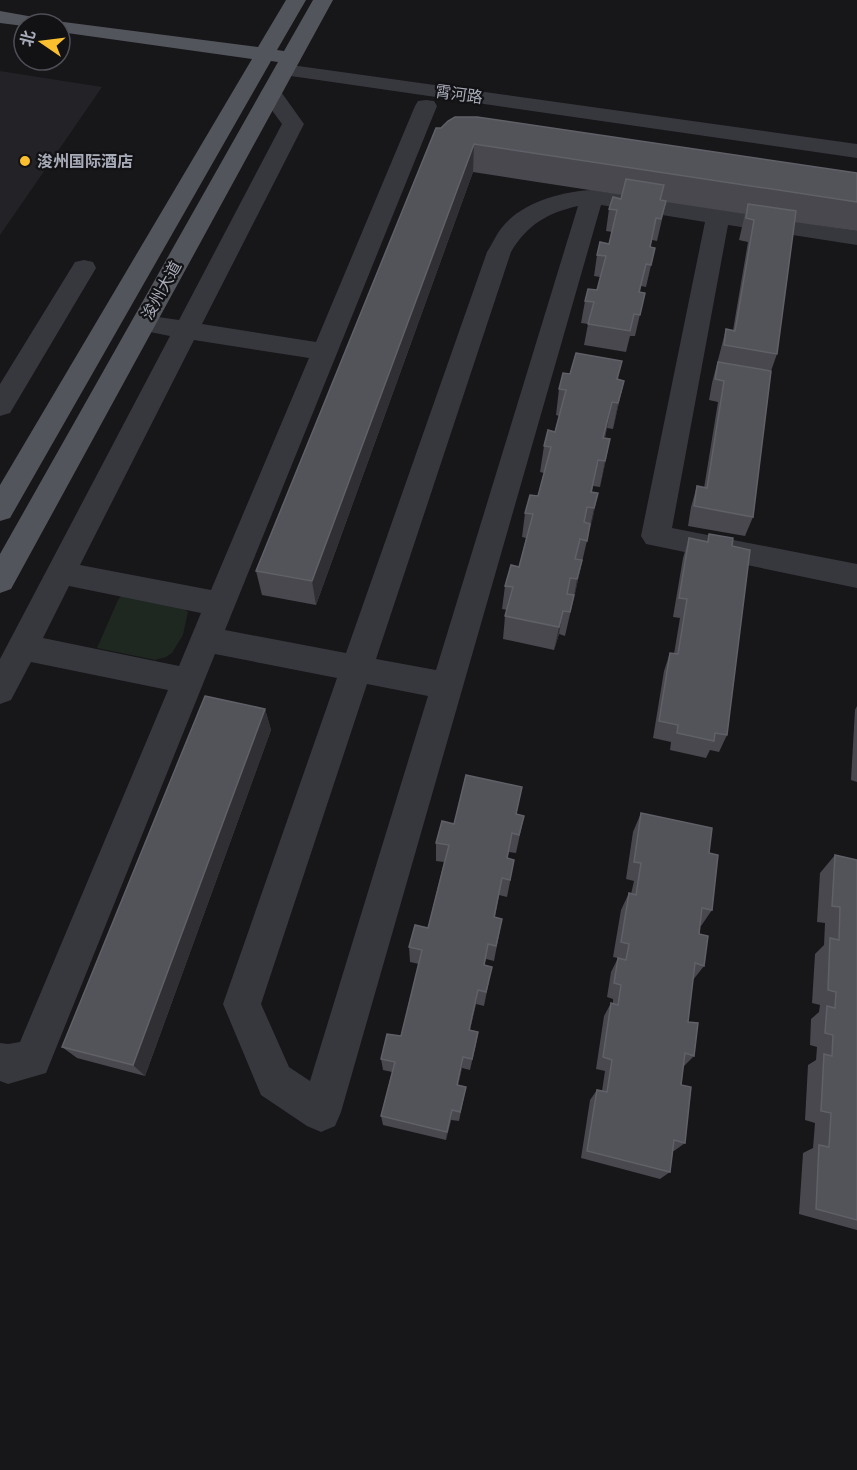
<svg xmlns="http://www.w3.org/2000/svg" width="857" height="1470" font-family="'PT Sans','Noto Sans SC',sans-serif">
<style>
.built{fill:#232226}
.green{fill:#1e2720}
.lines{fill:none;stroke-linecap:round;stroke-linejoin:round}
.minor{fill:#37383e;fill-rule:evenodd}
.major{fill:#53555d;fill-rule:evenodd}
.wall{fill:#48484e}
.shaded-wall{fill:#303034}
.building{fill:#53535a;stroke:#606168;stroke-width:1.5}
.poi-dot{fill:#f9bf2e;stroke:#121114;stroke-width:2}
.labels{text-anchor:middle;dominant-baseline:central;stroke-width:4.5;stroke-linejoin:round;paint-order:stroke}
.far-street-label{font-size:16px;fill:#a8acb9;stroke:#121114}
.far-poi-label{font-size:16px;font-weight:bold;fill:#a8acb9;stroke:#121114;text-anchor:start}
</style>
<rect width="100%" height="100%" fill="#171619"/>
<path class="built" d="M0 71 102 87 0 235Z"/>
<path class="green" d="M123 594 180 604 188 612 183 635 172 653 166 657 155 660 97 648 118 600Z"/>
<g class="lines">
<g class="minor">
<path d="M284 64 857 144V158L277 74 274 70 277 66Z"/>
<path d="M271 88 279 89 304 124 202 324 316 342 415 106 418 101 426 100 434 101 437 106 225 630 346 653 487 252C493 243 497 232 505 224 524 202 564 191 592 190L857 231V245L728 225 672 528 857 564V588L646 544 641 536 705 222 601 205 341 1112 335 1126 321 1132 307 1126 261 1095 223 1004 337 678 215 654 46 1073 8 1084 0 1081V1043L8 1044 20 1042 168 690 31 662 11 700 0 704V659L170 336 135 329 131 323 135 317 144 315 179 320 282 124 260 94 263 89ZM578 206 436 670 376 659 511 252C527 225 547 213 578 206ZM194 340 309 358 211 590 80 565ZM69 586 201 613 179 666 43 638ZM367 684 428 696 310 1081 289 1067 261 1004Z"/>
<path d="M84 260 93 262 96 268 10 413 0 416V384L75 262Z"/>
</g>
<path class="major" d="M286 0H306L277 50 284 51 313 0H333L11 589 0 593V554L278 62 271 61 10 518 0 521V485L252 59 60 32V24H24V26L0 23V11L56 21 258 47Z"/>
</g>
<g class="wall">
<path d="M436 128 857 173V231L794 222 777 354 771 371 753 517 745 536 688 526 691 507 697 486 704 488 718 402 709 400 712 383 726 329 733 330 748 242 739 240 745 214 666 202 657 241 652 240 650 247 655 248 646 287 641 286 640 292 645 293 635 336H630L626 352 584 345 588 324 581 323 585 301 597 290 600 277 594 276 597 255 609 244 612 232 606 231 609 209 621 199 622 195 473 172 316 605 262 595 256 571Z"/>
<path d="M618 380 624 381 618 407 613 429 607 428 605 438 610 439 600 487 593 486 592 492 598 493 565 636 559 634 554 650 503 639 505 616 507 610 502 609 505 586 519 567 526 538 522 537 525 513 538 496 544 473 540 472 544 446 555 432 559 416 556 415 559 389Z"/>
<path d="M709 534 732 546 727 735 719 752 710 750 706 758 670 750 671 742 653 738 664 671 670 653 674 654 680 618 673 617 683 558 689 538 707 541Z"/>
<path d="M857 706V782L851 780 855 710Z"/>
<path d="M265 709 271 730 145 1076 77 1058 62 1047Z"/>
<path d="M641 813 709 853 712 910 701 926H700L699 934 704 966 693 980 688 1022 694 1056 683 1067 681 1085 685 1143 674 1151H672L670 1172 660 1179 581 1158 590 1100 597 1090 602 1091 605 1071 596 1069 604 1016 611 1003 613 1004V999L607 997 611 972 618 958 613 957 621 910 629 893 631 894 634 881 626 879 633 832Z"/>
<path d="M517 814 524 816 516 853 509 852 507 858 511 877 507 897 499 895 495 917 502 919 494 961 486 959 484 965 489 981 484 1006 476 1004 470 1030 478 1032 476 1044 470 1070 462 1068 458 1085 466 1087 459 1121 451 1120 446 1140 383 1125 381 1116 392 1072 383 1070 381 1059 401 1036 419 964 410 962 409 947 428 928 444 862 436 861V843L454 824Z"/>
<path d="M835 855 857 860V1230L799 1214 803 1153 813 1148 815 1123 805 1120 808 1065 816 1060 817 1047 810 1045 811 1019 819 1012 820 1005 812 1003 815 954 824 945 825 923 817 922 820 873Z"/>
</g>
<g class="shaded-wall">
<path d="M474 144 473 172 316 605 312 581Z"/>
<path d="M624 381 618 407 613 429 618 403Z"/>
<path d="M612 402 607 428 598 464 603 438Z"/>
<path d="M610 439 605 465 600 487 605 461Z"/>
<path d="M598 493 593 518 589 533 594 508Z"/>
<path d="M582 560 577 585 573 603 577 579Z"/>
<path d="M563 611 559 634 554 650 559 627Z"/>
<path d="M265 709 271 730 145 1076 133 1065Z"/>
<path d="M478 990 476 1004 467 1042 469 1030Z"/>
<path d="M463 1057 462 1068 456 1095 457 1085Z"/>
<path d="M452 1110 451 1120 446 1140 447 1132Z"/>
</g>
<g class="building">
<path d="M455 117H477L857 173V202L474 144 312 581 256 571 436 128H441L448 121Z"/>
<path d="M626 179 664 185 660 200 666 201 661 219 656 218 650 247 655 248 651 265 646 264 639 292 645 293 640 315 634 314 630 331 588 324 594 302 585 301 588 289 597 290 606 256 597 255 600 242 609 244 617 210 609 209 613 197 621 199Z"/>
<path d="M748 204 796 211 777 354 724 345 726 329 735 331 754 220 746 218Z"/>
<path d="M576 353 622 361 617 379 624 381 618 403 612 402 603 438 610 439 605 461 598 460 591 492 598 493 594 508 587 507 584 522 590 524 587 541 580 539 575 559 582 560 577 579 570 578 567 594 574 595 570 612 563 611 559 627 505 616 513 587 505 586 511 565 519 567 533 514 525 513 530 495 538 496 551 447 544 446 548 430 555 432 566 390 559 389 563 373 570 374Z"/>
<path d="M718 362 771 371 753 517 694 506 697 486 707 488 724 381 715 379Z"/>
<path d="M709 534 733 538 732 546 750 550 727 735 715 733 714 741 677 733 678 725 659 721 670 653 678 654 687 599 679 598 689 538 708 542Z"/>
<path d="M205 696 265 709 133 1065 62 1047Z"/>
<path d="M466 775 522 787 516 814 524 816 519 835 512 833 507 858 514 860 510 880 502 878 494 917 502 919 496 946 488 944 484 965 492 967 486 992 478 990 469 1030 478 1032 472 1059 463 1057 457 1085 466 1087 460 1112 452 1110 447 1132 381 1116 395 1062 381 1059 387 1034 401 1036 422 950 409 947 415 925 428 928 449 845 436 843 442 821 454 824Z"/>
<path d="M641 813 712 828 709 853 718 855 712 910 702 908 699 934 708 936 704 966 695 963 688 1022 698 1023 694 1056 685 1053 681 1085 691 1087 685 1143 674 1140 670 1172 587 1151 597 1090 607 1092 612 1060 603 1057 611 1003 618 1005 621 985 614 983 618 958 626 960 629 944 621 942 629 893 636 895 641 863 634 862Z"/>
<path d="M835 855 857 860V1220L816 1209 819 1145 829 1147 831 1113 821 1111 824 1054 832 1056 833 1035 825 1033 827 1006 835 1008 836 992 828 990 830 938 839 940 840 907 832 906Z"/>
</g>
<circle class="poi-dot" cx="25" cy="161" r="6"/>
<g class="labels">
<g class="far-street-label">
<text transform="translate(459 94) rotate(8)">霄河路</text>
<text transform="translate(161 290) rotate(-61)">浚州大道</text>
</g>
<g class="far-poi-label">
<text x="37" y="161">浚州国际酒店</text>
</g>
</g>
<g transform="translate(42 42) rotate(284)"><circle r="28" fill="#121114" stroke="#4e4f56" stroke-width="1.5"/>
<path d="M0-4.5L10 22L0 15L-10 22Z" fill="#f9bf2e"/>
<text y="-9" font-size="16" font-weight="bold" text-anchor="middle" fill="#a8acb9">北</text>
</g>
</svg>
